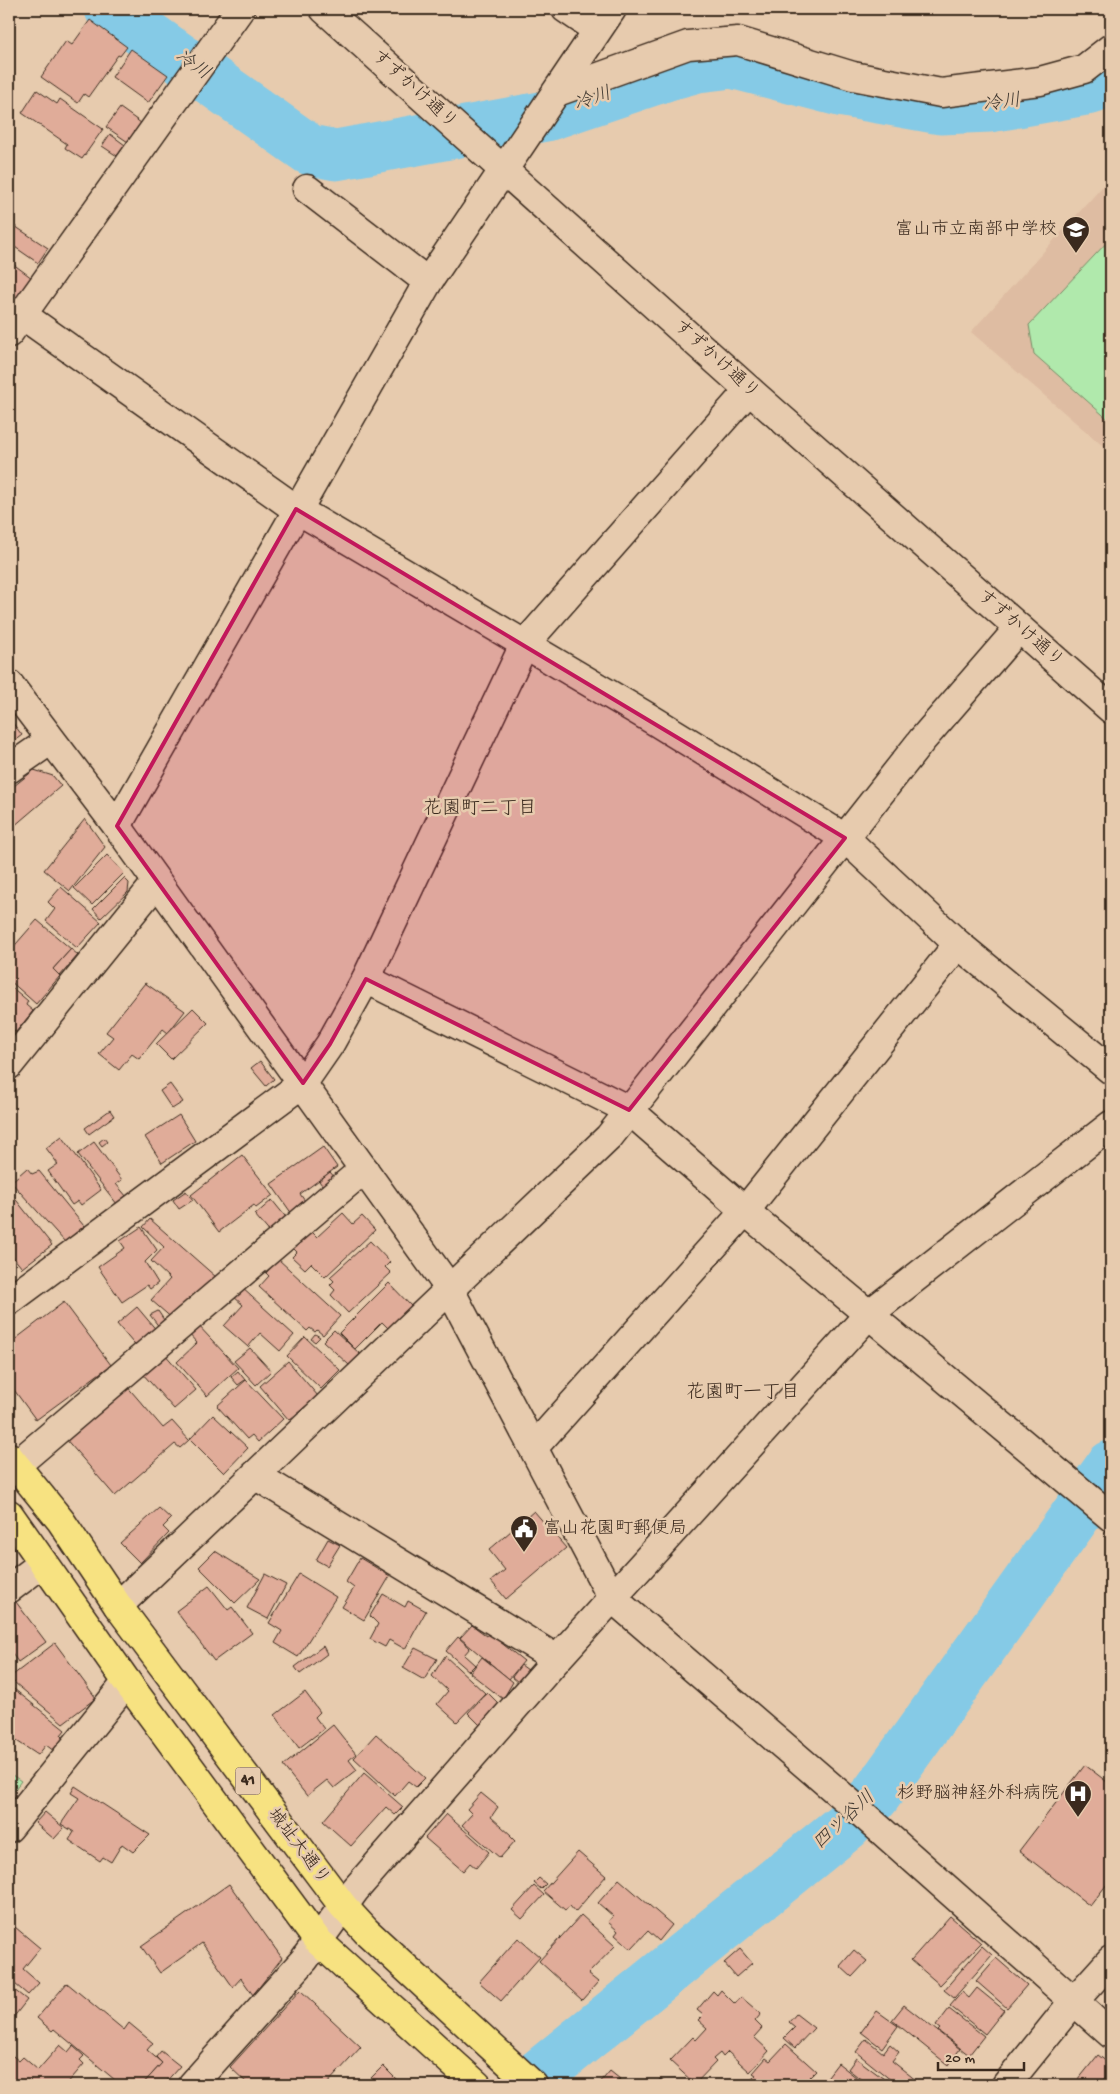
<svg xmlns="http://www.w3.org/2000/svg" width="1120" height="2094" font-family="'Gochi Hand','Klee One',sans-serif">
<style>
.built{fill:#debca2}
.green{fill:#b0e9ac;stroke:#768a65}
.lines{fill:none;stroke-linecap:round;stroke-linejoin:round}
.river{stroke:#85cae6;stroke-width:51}
.building{fill:#e0ac99;stroke:#3b2a1e}
.minor-casing{stroke:#3b2a1e;stroke-width:31}
.highway-casing{stroke:#3b2a1e;stroke-width:31}
.minor{stroke:#e7cbae;stroke-width:28}
.highway{stroke:#f7e281;stroke-width:28}
.marked{fill:#c2185b;fill-opacity:0.2;stroke:#c2185b;stroke-width:4;stroke-linejoin:round}
.labels{text-anchor:middle;dominant-baseline:central;stroke-width:5;stroke-linejoin:round;paint-order:stroke}
.shield{fill:#e7cbae;stroke:#6f5a49;stroke-width:1}
.shield-label{font-size:16px;font-weight:bold;fill:#3b2a1e}
.street-label{font-size:18px;fill:#3b2a1e;stroke:#e7cbae}
.poi-label{font-size:18px;fill:#3b2a1e;stroke:#e7cbae;text-anchor:end}
.water-label{font-size:19px;font-style:italic;fill:#423a32;stroke:#e7cbae}
.neighbourhood-label{font-size:19px;fill:#3b2a1e;stroke:#e7cbae}
</style>
<rect width="100%" height="100%" fill="#e7cbae"/>
<filter id="ink" filterUnits="userSpaceOnUse"><feTurbulence type="fractalNoise" baseFrequency=".02" numOctaves="2"/><feDisplacementMap in="SourceGraphic" scale="10" xChannelSelector="R" yChannelSelector="G"/><feConvolveMatrix kernelMatrix="1 2 1 2 8 2 1 2 1" color-interpolation-filters="sRGB"/></filter>
<g filter="url(#ink)">
<path class="built" d="M1111 177V453L971 332Z"/>
<g class="green">
<path d="M1111 238V422L1034 354 1029 325Z"/>
<path d="M9 1773 21 1781 9 1797Z"/>
</g>
<g class="lines">
<g class="river">
<path d="M110 9 310 150 336 155 546 116 665 76 698 67 732 63 844 92 940 109 990 107 1092 89 1111 75"/>
<path d="M526 2085 846 1826 875 1796 1111 1466"/>
</g>
</g>
<g class="building">
<path d="M90 20 127 47 120 56 118 55 88 97 84 94 78 103 41 77 66 41 72 45Z"/>
<path d="M131 49 168 75 148 103 112 77Z"/>
<path d="M37 90 57 104 60 99 103 129 82 159 65 148 67 144 22 113Z"/>
<path d="M120 108 141 123 128 142 106 127Z"/>
<path d="M110 134 125 145 117 156 102 146Z"/>
<path d="M13 225 48 248 38 263 9 243V232Z"/>
<path d="M9 261 32 278 10 307 9 306Z"/>
<path d="M9 718 22 735 9 745Z"/>
<path d="M34 770 53 776 61 786 13 827 9 824V790Z"/>
<path d="M85 819 105 847 70 891 44 870Z"/>
<path d="M107 855 124 873 92 905 74 888Z"/>
<path d="M124 878 129 883 128 892 101 918 93 909Z"/>
<path d="M61 887 101 922 77 948 46 921 55 909 48 902Z"/>
<path d="M37 920 71 949 53 969 60 976 36 1004 9 980V952Z"/>
<path d="M71 949 78 955 60 976 53 969Z"/>
<path d="M145 983 185 1011 168 1033 163 1029 139 1059 132 1054 119 1070 99 1054 113 1037 106 1032Z"/>
<path d="M9 985 28 1001 26 1005 33 1011 16 1032 9 1026Z"/>
<path d="M193 1008 208 1023 171 1059 156 1044Z"/>
<path d="M9 1027 16 1033 11 1039 9 1037Z"/>
<path d="M260 1061 274 1079 266 1086 251 1068Z"/>
<path d="M170 1084 183 1102 172 1109 160 1091Z"/>
<path d="M110 1110 114 1116 89 1134 85 1128Z"/>
<path d="M179 1115 195 1141 162 1163 145 1137Z"/>
<path d="M62 1136 101 1190 81 1205 78 1201 72 1205 48 1171 58 1164 46 1148Z"/>
<path d="M104 1138 107 1142 102 1146 99 1142Z"/>
<path d="M94 1142 122 1180 116 1184 127 1197 117 1204 78 1154Z"/>
<path d="M323 1147 337 1167 300 1194 307 1204 292 1214 271 1184Z"/>
<path d="M242 1155 273 1195 256 1208 254 1205 219 1232 191 1195Z"/>
<path d="M27 1168 32 1174 39 1171 84 1226 65 1242 11 1182Z"/>
<path d="M330 1172 336 1179 325 1189 319 1181Z"/>
<path d="M186 1191 193 1200 179 1209 173 1200Z"/>
<path d="M13 1196 52 1245 22 1268 9 1252V1199Z"/>
<path d="M272 1200 289 1221 272 1235 255 1215Z"/>
<path d="M343 1213 353 1224 362 1216 375 1230 325 1277 311 1263 305 1269 292 1257 297 1252 293 1248 311 1231 317 1237Z"/>
<path d="M150 1219 216 1277 203 1292 201 1289 174 1320 151 1300 170 1279 151 1261 164 1247 143 1227Z"/>
<path d="M141 1227 157 1250 145 1262 158 1283 150 1289 147 1285 122 1302 98 1267 125 1248 120 1241Z"/>
<path d="M370 1241 390 1262 385 1267 391 1273 348 1313 331 1295 335 1290 330 1285 334 1281 330 1277Z"/>
<path d="M278 1259 340 1316 323 1335 317 1330 315 1332 310 1328 307 1331 259 1287 269 1276 266 1273Z"/>
<path d="M389 1283 412 1307 389 1329 382 1322 355 1349 339 1333Z"/>
<path d="M241 1287 294 1335 280 1351 260 1333 248 1347 224 1326 243 1305 233 1296Z"/>
<path d="M64 1302 111 1365 36 1420 9 1383V1344Z"/>
<path d="M137 1307 158 1332 138 1349 117 1324Z"/>
<path d="M158 1311 166 1323 160 1328 150 1315Z"/>
<path d="M197 1324 238 1368 207 1396 177 1362 197 1343 187 1332Z"/>
<path d="M334 1330 360 1354 349 1365 323 1341Z"/>
<path d="M315 1334 320 1337 315 1342 311 1339Z"/>
<path d="M305 1337 340 1370 321 1389 287 1356Z"/>
<path d="M250 1348 271 1371 256 1385 234 1361Z"/>
<path d="M164 1353 196 1390 174 1409 142 1373Z"/>
<path d="M288 1361 318 1396 289 1420 260 1386Z"/>
<path d="M238 1371 245 1380 238 1385 231 1377Z"/>
<path d="M246 1380 283 1419 258 1442 252 1435 247 1439 217 1406Z"/>
<path d="M125 1384 163 1428 172 1421 189 1440 180 1448 175 1444 115 1496 64 1437Z"/>
<path d="M213 1415 248 1448 224 1473 190 1439Z"/>
<path d="M159 1508 171 1519 163 1527 169 1533 140 1563 120 1543Z"/>
<path d="M534 1511 566 1548 506 1599 491 1581 505 1570 489 1550Z"/>
<path d="M328 1539 340 1545 327 1566 316 1560Z"/>
<path d="M215 1551 260 1579 235 1603 199 1567Z"/>
<path d="M360 1558 390 1576 364 1620 342 1607 354 1588 346 1582Z"/>
<path d="M265 1574 286 1585 268 1619 247 1608Z"/>
<path d="M299 1574 336 1597 298 1657 275 1643 282 1631 269 1623Z"/>
<path d="M209 1586 228 1610 232 1607 252 1633 214 1661 176 1611Z"/>
<path d="M383 1594 405 1607 408 1601 426 1611 405 1649 389 1640 385 1647 370 1639 378 1624 370 1616Z"/>
<path d="M13 1598 46 1642 18 1662 9 1649V1602Z"/>
<path d="M472 1625 487 1636 489 1633 524 1661 509 1679 460 1638Z"/>
<path d="M458 1637 470 1648 464 1655 475 1665 469 1671 446 1651Z"/>
<path d="M55 1643 96 1698 63 1723 9 1678Z"/>
<path d="M323 1646 327 1654 300 1674 295 1667Z"/>
<path d="M415 1648 437 1659 424 1680 403 1668Z"/>
<path d="M445 1656 485 1693 457 1722 437 1704 448 1691 432 1676Z"/>
<path d="M482 1657 513 1682 503 1699 470 1673Z"/>
<path d="M521 1665 528 1670 518 1682 512 1677Z"/>
<path d="M9 1685 65 1730 61 1735 64 1738 54 1751 46 1745 38 1755 9 1736Z"/>
<path d="M305 1692 320 1712 315 1717 324 1729 299 1748 275 1715Z"/>
<path d="M487 1692 499 1704 480 1725 468 1713Z"/>
<path d="M333 1725 356 1754 349 1760 357 1770 334 1788 327 1780 307 1796 283 1766Z"/>
<path d="M376 1734 425 1778 416 1787 408 1781 395 1796 354 1758Z"/>
<path d="M1085 1765 1111 1785V1879L1090 1906 1019 1851Z"/>
<path d="M364 1773 403 1807 395 1815 386 1807 351 1846 323 1821Z"/>
<path d="M75 1786 150 1835 133 1852 122 1844 111 1862 103 1857 100 1861 69 1840 74 1832 61 1824 79 1798 71 1793Z"/>
<path d="M481 1793 498 1807 491 1817 511 1835 510 1836 515 1841 500 1858 462 1825 472 1814 467 1809Z"/>
<path d="M45 1812 64 1828 54 1839 35 1823Z"/>
<path d="M446 1814 489 1852 476 1868 470 1863 463 1871 425 1838Z"/>
<path d="M578 1852 606 1876 575 1912 570 1906 565 1910 543 1891Z"/>
<path d="M539 1878 546 1884 541 1889 534 1883Z"/>
<path d="M619 1879 672 1925 659 1941 648 1931 631 1949 615 1935 618 1931 608 1922 613 1916 598 1903Z"/>
<path d="M229 1884 282 1958 253 1995 241 1978 233 1987 202 1943 160 1973 141 1946Z"/>
<path d="M534 1886 544 1895 522 1919 512 1910Z"/>
<path d="M581 1915 615 1946 588 1974 598 1982 582 2000 539 1961Z"/>
<path d="M950 1916 981 1943 940 1985 911 1960Z"/>
<path d="M9 1922 40 1948 23 1969 39 1983 28 1995 9 1979V1974L15 1966 9 1961Z"/>
<path d="M518 1938 540 1957 501 2001 479 1982Z"/>
<path d="M982 1946 992 1955 954 1998 944 1990Z"/>
<path d="M740 1949 752 1963 736 1977 724 1963Z"/>
<path d="M854 1950 867 1961 852 1977 840 1966Z"/>
<path d="M996 1958 1027 1985 1007 2008 976 1981Z"/>
<path d="M67 1983 124 2030 129 2023 153 2043 147 2050 162 2063 142 2085H121L54 2029 52 2031 37 2018Z"/>
<path d="M9 1986 27 2000 9 2023Z"/>
<path d="M977 1988 1004 2010 985 2034 950 2006 962 1992 969 1998Z"/>
<path d="M300 1990 361 2047 326 2085H249L230 2067Z"/>
<path d="M721 1990 735 2004 741 1997 761 2014 755 2021 762 2028 754 2037 769 2051 750 2072 728 2052 723 2057 720 2053 713 2059 716 2062 695 2084 670 2061 693 2037 696 2040 707 2028 698 2020 703 2015 697 2010 713 1991 717 1995Z"/>
<path d="M904 2005 960 2049 948 2065 892 2020Z"/>
<path d="M949 2009 984 2036 969 2055 938 2031 940 2029 936 2026Z"/>
<path d="M877 2011 898 2026 882 2048 861 2032Z"/>
<path d="M796 2014 814 2028 795 2048 784 2038 795 2027 789 2022Z"/>
<path d="M866 2039 883 2053 890 2044 899 2052 892 2061 922 2085H897L856 2052Z"/>
<path d="M786 2044 816 2071 802 2085H746L756 2075 753 2073 766 2058 770 2061Z"/>
<path d="M60 2045 68 2052 73 2046 84 2056 80 2060 84 2064 66 2085H19L16 2083 9 2085V2053L19 2061 23 2057 38 2070Z"/>
<path d="M161 2051 180 2066 163 2085H142L162 2063 156 2057Z"/>
<path d="M1098 2055 1111 2065V2071L1099 2085H1074Z"/>
<path d="M856 2058 892 2085H868L848 2069Z"/>
<path d="M838 2063 866 2085H833L825 2080Z"/>
<path d="M383 2066 398 2081 394 2085H364Z"/>
<path d="M610 2071 620 2079 618 2080 624 2085H598Z"/>
<path d="M1111 2076V2085H1103Z"/>
<path d="M660 2079 668 2085H655Z"/>
</g>
<g class="lines">
<defs>
<g id="minor">
<path d="M324 9 749 390 1111 709"/>
<path d="M566 9 597 30"/>
<path d="M557 92 688 45 738 41 853 76 941 93 1040 81 1084 69 1111 48"/>
<path d="M307 189 428 282"/>
<path d="M21 314 296 509 653 720 845 838 958 944 1111 1070"/>
<path d="M9 333 240 9"/>
<path d="M9 684 117 826 449 1288 612 1598 857 1809 1111 2034"/>
<path d="M9 769 51 740"/>
<path d="M117 826 428 282 612 9"/>
<path d="M366 979 629 1110 745 1211 1111 1517"/>
<path d="M9 1065 156 883"/>
<path d="M9 1301 303 1083 330 1044 366 979 524 645 749 390"/>
<path d="M534 1447 745 1211 958 944"/>
<path d="M15 1466 364 1169"/>
<path d="M255 1475 557 1659"/>
<path d="M9 1589 43 1563"/>
<path d="M118 1606 609 1137 922 740 1019 628"/>
<path d="M9 1828 127 1682"/>
<path d="M192 2085 304 1960 355 1890 557 1659 869 1314 1111 1125"/>
<path d="M1006 2085 1073 2002 1111 1960"/>
</g>
<g id="highway">
<path d="M9 1457 61 1521 118 1606 343 1906 366 1931 533 2085"/>
<path d="M9 1514 127 1682 318 1941 477 2085"/>
</g>
</defs>
<use href="#minor" class="minor-casing"/>
<use href="#highway" class="highway-casing"/>
<use href="#minor" class="minor"/>
<use href="#highway" class="highway"/>
</g>
</g>
<path class="marked" d="M296 509 845 838 629 1110 366 979 330 1044 303 1083 117 826Z"/>
<defs>
<symbol id="school-pin" viewBox="-11 -11 22 30"><path d="M0 17L-7.5 6A9.5 9.5 0 1 1 7.5 6Z" fill="#3b2a1e" stroke="#e7cbae"/><path d="M0-5L7-2L0 1L-7-2ZM-4 1L0 2.5L4 1V4Q0 6-4 4Z" fill="#fff"/></symbol>
<symbol id="civic-pin" viewBox="-11 -11 22 30"><path d="M0 17L-7.5 6A9.5 9.5 0 1 1 7.5 6Z" fill="#3b2a1e" stroke="#e7cbae"/><path d="M-.6-6.5H3V-4.5H.6V-3L4-1V1h2V6H-6V1h2V-1L-.6-3ZM-1.2 2.5V6h2.4V2.5Z" fill="#fff"/></symbol>
<symbol id="hospital-pin" viewBox="-11 -11 22 30"><path d="M0 17L-7.5 6A9.5 9.5 0 1 1 7.5 6Z" fill="#3b2a1e" stroke="#e7cbae"/><path d="M-5-5h3v3.5h4V-5h3V5h-3V1.5h-4V5h-3Z" fill="#fff"/></symbol>
</defs>
<g fill-rule="evenodd">
<use href="#school-pin" x="1060" y="214" width="32" height="43"/>
<use href="#civic-pin" x="508" y="1513" width="32" height="43"/>
<use href="#hospital-pin" x="1062" y="1778" width="32" height="43"/>
</g>
<g class="labels">
<rect class="shield" x="235.5" y="1767.5" width="25" height="27" rx="4"/>
<g class="shield-label">
<text x="248" y="1781">41</text>
</g>
<g class="street-label">
<text transform="translate(414 90) rotate(42)">すずかけ通り</text>
<text transform="translate(716 360) rotate(42)">すずかけ通り</text>
<text transform="translate(1020 629) rotate(41)">すずかけ通り</text>
<text transform="translate(298 1847) rotate(53)">城址大通り</text>
</g>
<g class="poi-label">
<text x="1057" y="230">富山市立南部中学校</text>
<text x="543" y="1529" text-anchor="start">富山花園町郵便局</text>
<text x="1059" y="1794">杉野脳神経外科病院</text>
</g>
<g class="water-label">
<text transform="translate(192 66) rotate(35)">冷川</text>
<text transform="translate(593 100) rotate(-19)">冷川</text>
<text transform="translate(1002 104) rotate(-8)">冷川</text>
<text transform="translate(845 1821) rotate(-43)">四ツ谷川</text>
</g>
<g class="neighbourhood-label">
<text x="480" y="809">花園町二丁目</text>
<text x="743" y="1393">花園町一丁目</text>
</g>
</g>
<rect width="1120" height="2094" fill="none" stroke="#e7cbae" stroke-width="30"/>
<rect x="15" y="15" width="1090" height="2064" fill="none" stroke="#3b2a1e" stroke-width="2" filter="url(#ink)"/>
<path d="M938 2062v8h86v-8" fill="none" stroke="#3b2a1e" stroke-width="2.5"/>
<text x="945" y="2062" font-size="15" fill="#3b2a1e" stroke="#e7cbae" stroke-width="4" paint-order="stroke">20 m</text>
</svg>
